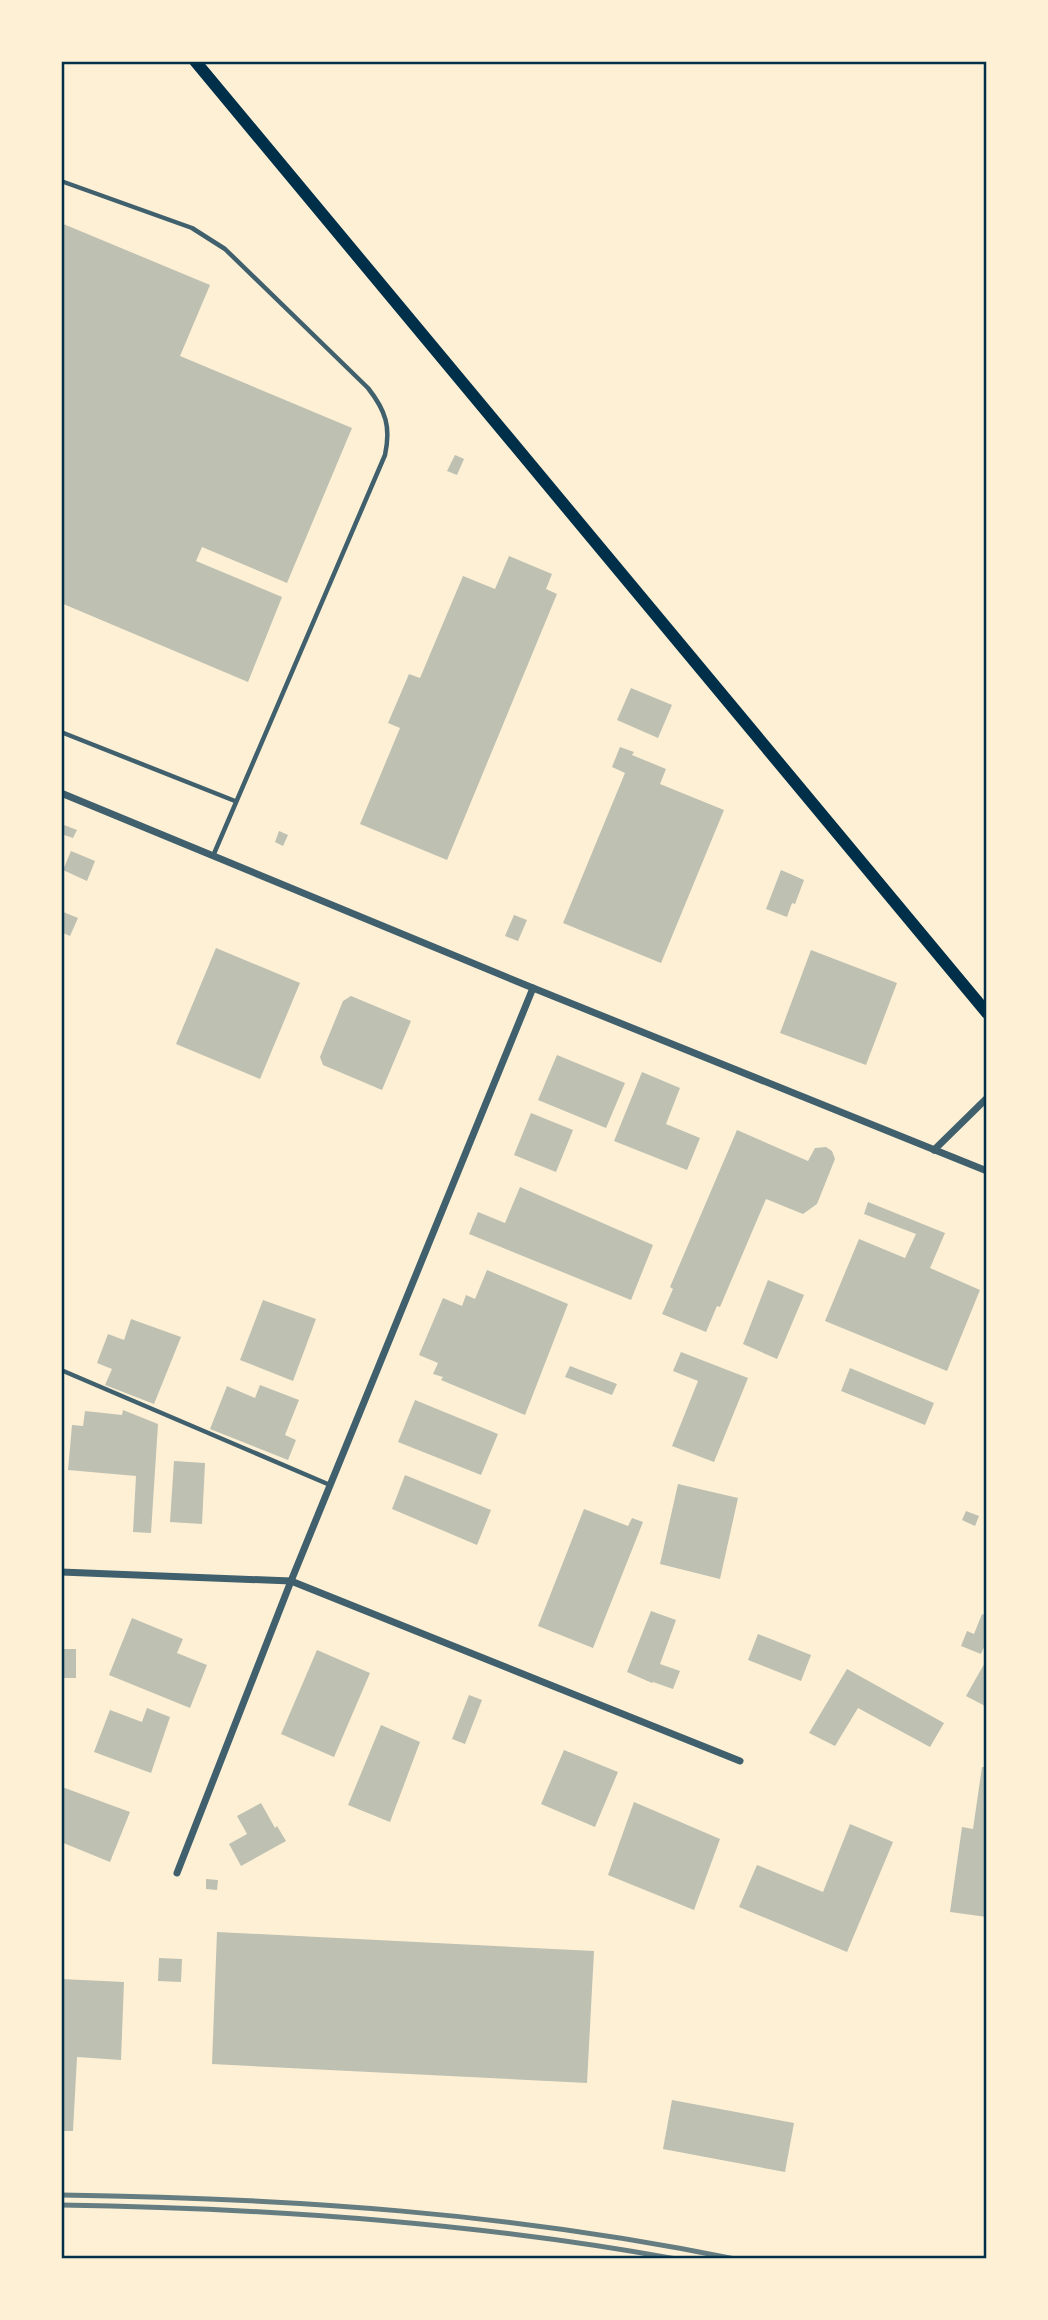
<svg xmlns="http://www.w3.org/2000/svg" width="1048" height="2320" font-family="Signika,sans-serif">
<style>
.building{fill:#bec0b2}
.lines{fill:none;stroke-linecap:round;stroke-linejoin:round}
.service{stroke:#3f606c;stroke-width:4.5}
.minor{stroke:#3f606c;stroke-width:7}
.secondary{stroke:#003049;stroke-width:12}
.rail{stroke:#657d81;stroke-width:5}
.neatline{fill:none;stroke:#003049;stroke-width:2.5}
</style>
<rect width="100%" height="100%" fill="#fdf0d5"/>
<g class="building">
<path d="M61 223 210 285 180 356 352 428 287 583 202 547 196 561 282 597 248 682 61 603Z"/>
<path d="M455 455 464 459 457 475 447 471Z"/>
<path d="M509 556 552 574 546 589 557 594 447 860 360 824 400 728 388 723 409 674 420 678 463 576 495 589Z"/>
<path d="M631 688 672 705 658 738 617 720Z"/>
<path d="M620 747 634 752 632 755 666 769 660 784 724 810 661 963 563 923 625 773 612 767Z"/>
<path d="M64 825 77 830 73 838 61 834Z"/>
<path d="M279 831 288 835 283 846 275 842Z"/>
<path d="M71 851 95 861 87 881 63 870Z"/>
<path d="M781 870 804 880 795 904 792 903 787 917 766 909Z"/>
<path d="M61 911 78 918 70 936 61 932Z"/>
<path d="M514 915 527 920 518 941 505 936Z"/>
<path d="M216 948 300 983 260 1079 176 1044Z"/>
<path d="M811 950 897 983 866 1065 780 1033Z"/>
<path d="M351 996 411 1021 382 1090 323 1065 320 1057 343 1001Z"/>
<path d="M557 1055 625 1083 606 1128 538 1100Z"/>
<path d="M642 1072 680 1088 666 1124 700 1138 687 1170 614 1141Z"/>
<path d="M531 1113 573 1130 556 1172 514 1155Z"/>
<path d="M737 1130 808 1161 815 1148 826 1147 832 1151 835 1159 817 1204 803 1214 766 1199 720 1307 717 1306 706 1332 662 1314 673 1289 670 1287Z"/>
<path d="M520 1187 653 1245 631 1300 469 1234 478 1212 505 1223Z"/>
<path d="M868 1202 945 1233 930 1268 980 1290 947 1371 825 1321 859 1239 905 1258 916 1234 864 1214Z"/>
<path d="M487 1270 568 1304 525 1415 441 1380 443 1377 433 1374 438 1363 419 1355 443 1298 462 1306 466 1295 475 1299Z"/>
<path d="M768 1280 804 1295 777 1359 743 1344Z"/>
<path d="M263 1300 316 1319 293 1381 240 1360Z"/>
<path d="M131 1319 181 1337 154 1404 105 1385 112 1369 97 1363 108 1334 124 1340Z"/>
<path d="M681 1352 748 1378 714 1462 672 1446 698 1381 673 1371Z"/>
<path d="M570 1366 617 1384 612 1395 565 1377Z"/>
<path d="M850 1368 934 1403 925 1425 841 1391Z"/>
<path d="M260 1385 299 1400 285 1435 296 1440 288 1460 210 1429 227 1386 255 1398Z"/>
<path d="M415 1400 498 1434 481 1475 398 1442Z"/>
<path d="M123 1410 158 1424 151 1533 133 1532 136 1476 68 1470 72 1425 83 1426 85 1411 122 1415Z"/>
<path d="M174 1461 205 1463 202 1524 170 1522Z"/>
<path d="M405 1475 491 1510 477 1545 392 1509Z"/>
<path d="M678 1484 738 1498 720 1579 660 1564Z"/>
<path d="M584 1509 628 1526 632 1518 643 1522 593 1648 538 1626Z"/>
<path d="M966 1511 979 1516 975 1526 962 1520Z"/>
<path d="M651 1611 676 1620 660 1664 680 1671 673 1689 653 1682 652 1683 627 1672Z"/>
<path d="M982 1614 987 1616V1640L981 1654 961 1646 967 1631 974 1634Z"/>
<path d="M132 1618 183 1639 177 1653 207 1665 190 1708 109 1675Z"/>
<path d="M758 1634 811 1655 801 1681 748 1660Z"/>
<rect x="61" y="1649" width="15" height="29"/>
<path d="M317 1650 370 1673 334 1757 281 1734Z"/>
<path d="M987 1659V1707L966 1696Z"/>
<path d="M847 1669 944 1723 930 1747 858 1708 835 1746 809 1733Z"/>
<path d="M469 1695 482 1700 465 1744 452 1739Z"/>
<path d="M147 1708 170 1717 151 1773 94 1752 110 1710 142 1722Z"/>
<path d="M381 1725 420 1742 390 1822 348 1805Z"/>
<path d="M564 1750 618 1772 595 1827 541 1804Z"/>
<path d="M982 1767H987V1917L950 1912 962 1827 973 1829Z"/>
<path d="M62 1787 130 1812 110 1862 61 1842Z"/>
<path d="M634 1802 720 1839 694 1910 608 1875Z"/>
<path d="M261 1803 275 1828 277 1826 286 1841 241 1866 229 1844 247 1834 237 1816Z"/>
<path d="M850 1824 893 1842 847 1952 739 1907 757 1865 823 1892Z"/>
<path d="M206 1879 218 1880 217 1890 206 1889Z"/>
<path d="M217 1932 594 1951 587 2083 212 2064Z"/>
<path d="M159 1958 182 1959 181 1982 158 1981Z"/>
<path d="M61 1979 124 1982 121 2060 77 2057 73 2131H61Z"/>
<path d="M672 2100 794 2123 785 2172 663 2149Z"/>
</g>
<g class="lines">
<g class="service">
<path d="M61 181 192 228 225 249 368 388C386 411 391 427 385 455L213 856"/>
<path d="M61 732 235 801"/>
<path d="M61 1370 330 1485"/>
</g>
<g class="minor">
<path d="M61 793 533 988 987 1171"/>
<path d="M934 1150 987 1098"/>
<path d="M61 1572 291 1581 740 1761"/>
<path d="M177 1873 291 1581 533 988"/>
</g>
<path class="secondary" d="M195 61 987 1013"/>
<g class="rail">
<path d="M61 2195C287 2198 513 2213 735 2259"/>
<path d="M61 2205C267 2208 473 2222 676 2259"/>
</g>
</g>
<rect width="1048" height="2320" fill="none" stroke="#fdf0d5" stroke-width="126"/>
<rect x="63" y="63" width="922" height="2194" class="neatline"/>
</svg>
